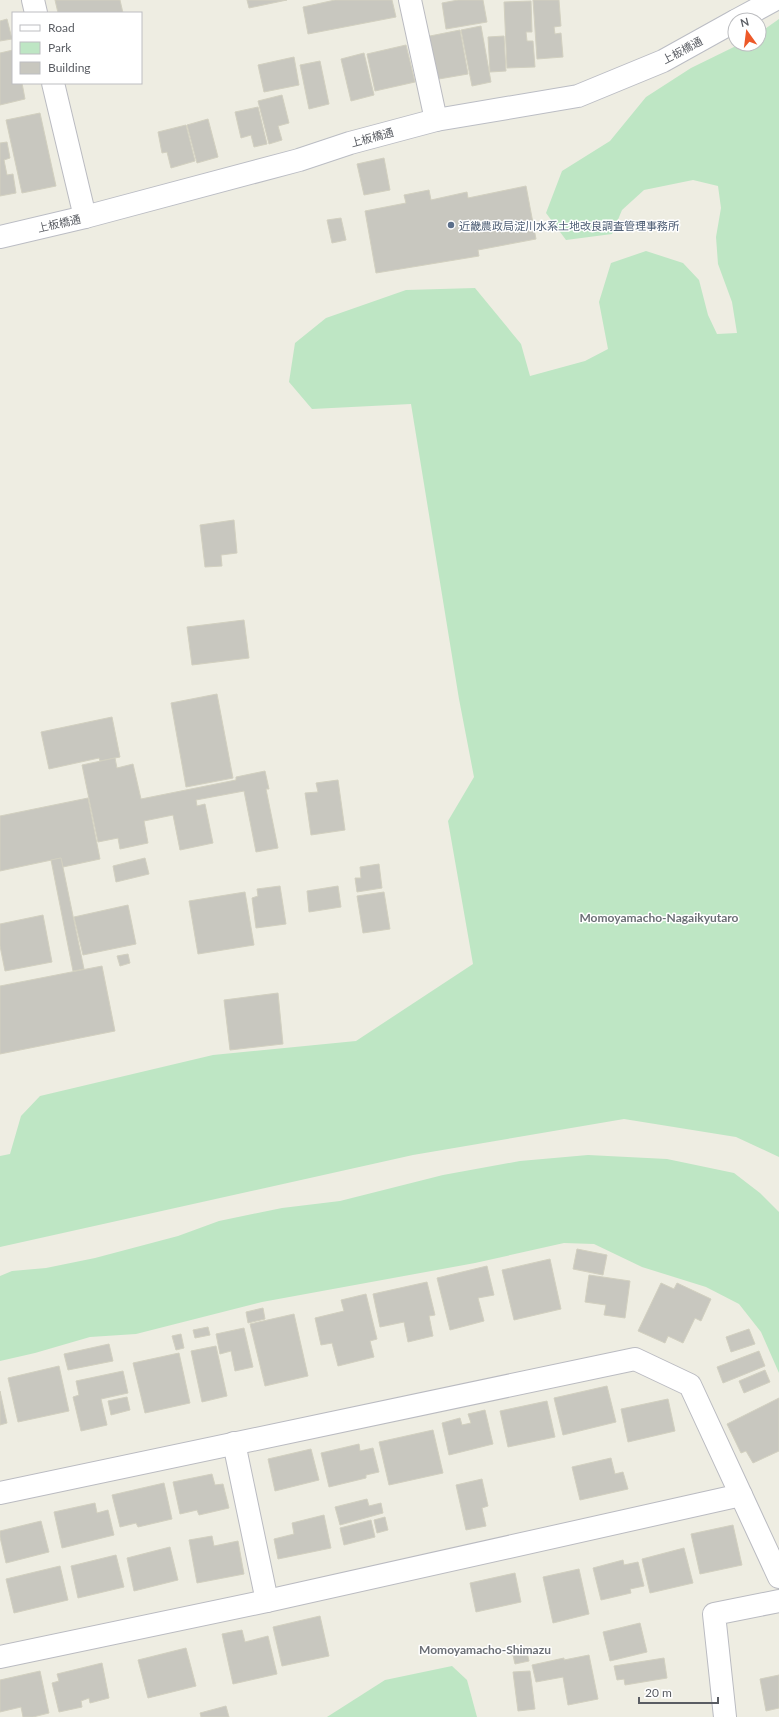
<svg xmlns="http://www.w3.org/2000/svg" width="779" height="1717" font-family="Lato,'Noto Sans JP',sans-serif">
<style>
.green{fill:#bee6c4}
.building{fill:#c8c7bf;stroke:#d2d0c0}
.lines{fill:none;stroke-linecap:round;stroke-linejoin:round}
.street-casing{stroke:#babbc1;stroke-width:24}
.secondary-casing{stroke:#bbbdc4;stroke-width:24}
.street{stroke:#fff;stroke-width:22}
.secondary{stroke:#fff;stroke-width:22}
.service-dot{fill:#5c6f8a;stroke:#fff;stroke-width:1.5}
.labels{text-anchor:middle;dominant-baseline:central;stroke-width:3;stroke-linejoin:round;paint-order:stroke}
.street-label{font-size:11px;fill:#5a5d63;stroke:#fff}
.service-label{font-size:11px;fill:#4e5e75;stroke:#fff;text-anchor:start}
.neighbourhood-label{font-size:12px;font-weight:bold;fill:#6b6f75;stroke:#fff}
</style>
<rect width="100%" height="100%" fill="#eeede2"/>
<g class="green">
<path d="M779 19V1157L736 1137 624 1119 413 1155 0 1247V1156L10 1154 21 1116 40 1096 213 1055 356 1041 473 964 448 821 474 777 459 699 411 404 312 409 289 382 295 343 326 318 406 290 475 288 521 344 530 376 585 361 608 349 599 302 611 263 646 251 683 263 699 280 708 315 717 334 737 333 732 302 718 264 716 237 721 208 718 186 693 180 644 190 622 210 612 234 566 240 546 213 562 171 610 141 646 97 691 68 740 44H759V33Z"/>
<path d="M588 1155 667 1159 734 1173 760 1193 779 1212V1373L761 1332 739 1304 706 1287 642 1267 594 1244 564 1243 475 1263 262 1302 136 1334 90 1337 35 1353 0 1361V1276L12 1271 46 1268 95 1258 178 1236 219 1221 282 1208 340 1201 443 1175 520 1161Z"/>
<path d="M452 1666 467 1680 477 1717H327L385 1680Z"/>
</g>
<g class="building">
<path d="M55 0H120L123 13H58Z"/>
<path d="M247 0H287L249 8Z"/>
<path d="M335 0H392L396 17 308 34 303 7Z"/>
<path d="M458 0H483L487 22 446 29 442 3Z"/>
<path d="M533 0H559L561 26 554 27 555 34 561 33 563 57 537 59Z"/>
<path d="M531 1 532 32H526L527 41H533L535 67 507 68 504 2Z"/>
<path d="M7 19 12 39 0 41V21Z"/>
<path d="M481 26 491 82 472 86 461 30Z"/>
<path d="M460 30 468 74 433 80 425 37Z"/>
<path d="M504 36 506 71 490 72 488 37Z"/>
<path d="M406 45 415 82 375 91 367 54Z"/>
<path d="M13 50V83H22L25 99 0 105V53Z"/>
<path d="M364 53 374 95 351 101 341 59Z"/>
<path d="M294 57 299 85 264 92 258 65Z"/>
<path d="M320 61 329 104 309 109 300 65Z"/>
<path d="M282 95 289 123 278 126 282 140 269 144 258 101Z"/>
<path d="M258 107 267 144 254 147 251 135 241 138 235 112Z"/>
<path d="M40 113 56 186 22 193 6 120Z"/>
<path d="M208 119 218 157 197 163 187 125Z"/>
<path d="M186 125 195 161 171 168 167 152 162 153 158 132Z"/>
<path d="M7 142 10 158 4 160 7 175 13 174 16 193 0 196V143Z"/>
<path d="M384 158 390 190 364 195 357 164Z"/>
<path d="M526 186 536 239 478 250 479 256 376 273 365 211 406 203 404 195 429 190 431 200 467 192 468 198Z"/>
<path d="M341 218 346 240 332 243 327 220Z"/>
<path d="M234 520 237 553 221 555 222 566 205 567 200 525Z"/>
<path d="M244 620 249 658 192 665 187 627Z"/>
<path d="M217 694 233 778 186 787 171 703Z"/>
<path d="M112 717 120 757 100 761 99 758 49 769 41 732Z"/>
<path d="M115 758 117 768 133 764 141 799 236 780V777L265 771 269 789H266L278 848 256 852 244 791 196 800 197 806 205 804 213 843 180 850 173 815 144 821 148 843 120 849 118 838 98 842 82 765Z"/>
<path d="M338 780 345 830 311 835 305 793 318 792 316 783Z"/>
<path d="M88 798 100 859 63 867 61 858 0 871V816Z"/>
<path d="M61 858 84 969 73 971 51 860Z"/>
<path d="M145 858 149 874 116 882 113 866Z"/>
<path d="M379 864 382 888 357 892 355 878H361L360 867Z"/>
<path d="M280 886 286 924 256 928 252 898 258 896 257 889Z"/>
<path d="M338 886 341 907 309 912 307 891Z"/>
<path d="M245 892 254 945 198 954 189 901Z"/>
<path d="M384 892 390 929 363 933 357 896Z"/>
<path d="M128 905 136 944 83 955 74 917Z"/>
<path d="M43 915 52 962 5 971 0 946V924Z"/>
<path d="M128 954 130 963 120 966 117 956Z"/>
<path d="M102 966 115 1031 0 1054V986Z"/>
<path d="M278 993 283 1044 230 1050 224 1000Z"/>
<path d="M577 1249 607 1255 603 1275 573 1269Z"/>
<path d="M550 1259 561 1309 514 1320 502 1270Z"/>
<path d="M487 1266 494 1295 478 1298 484 1321 450 1330 437 1278Z"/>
<path d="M589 1275 630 1281 625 1318 604 1315 606 1305 585 1302Z"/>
<path d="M427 1282 435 1315 429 1316 433 1336 408 1342 404 1322 380 1327 373 1294Z"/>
<path d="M661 1283 674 1289 677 1283 711 1299 701 1321 695 1318 683 1343 668 1336 665 1343 638 1331Z"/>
<path d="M366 1294 377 1339 370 1341 374 1357 338 1366 332 1343 321 1345 315 1318 344 1311 341 1300Z"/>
<path d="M263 1308 265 1319 248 1323 246 1312Z"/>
<path d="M294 1314 308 1376 265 1386 250 1324Z"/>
<path d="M208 1327 210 1335 195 1338 193 1330Z"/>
<path d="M244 1328 253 1367 235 1371 231 1351 220 1354 216 1334Z"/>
<path d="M749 1329 755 1344 731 1352 726 1337Z"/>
<path d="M181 1334 184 1348 176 1350 172 1336Z"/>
<path d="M109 1344 113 1361 68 1370 64 1354Z"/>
<path d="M216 1346 227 1396 202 1402 191 1351Z"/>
<path d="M759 1351 765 1366 723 1383 717 1367Z"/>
<path d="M179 1353 190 1403 145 1413 133 1363Z"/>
<path d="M59 1366 69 1411 18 1422 8 1378Z"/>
<path d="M765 1370 770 1382 744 1393 739 1381Z"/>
<path d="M123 1371 128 1393 101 1399 107 1425 81 1431 73 1397 79 1395 76 1381Z"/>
<path d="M607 1386 616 1422 563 1435 554 1398Z"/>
<path d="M0 1391 7 1423 0 1425Z"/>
<path d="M127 1397 130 1410 111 1415 108 1401Z"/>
<path d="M779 1398V1451L753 1463 746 1451 741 1453 727 1424Z"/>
<path d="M668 1399 675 1431 628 1442 621 1409Z"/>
<path d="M547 1401 555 1437 508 1447 500 1411Z"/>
<path d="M485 1410 493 1444 449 1455 442 1423 460 1418 462 1425 471 1423 468 1414Z"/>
<path d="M433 1430 443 1473 389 1485 379 1442Z"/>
<path d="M359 1444 360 1451 373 1448 379 1472 366 1475V1478L329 1487 321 1453Z"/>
<path d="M311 1449 319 1480 275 1491 268 1459Z"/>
<path d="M611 1458 615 1474 623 1472 628 1489 580 1500 572 1467Z"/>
<path d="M212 1474 215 1485 223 1484 229 1508 199 1515 197 1510 180 1514 173 1482Z"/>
<path d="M482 1479 488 1506 482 1508 486 1526 466 1530 456 1485Z"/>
<path d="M164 1483 172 1519 138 1527 136 1523 120 1527 112 1495Z"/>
<path d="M367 1499 369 1506 381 1503 383 1513 340 1525 335 1507Z"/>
<path d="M95 1503 97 1513 108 1510 114 1535 62 1548 54 1512Z"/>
<path d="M324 1515 331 1548 278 1559 274 1539 294 1534 292 1523Z"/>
<path d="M385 1517 388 1530 377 1533 374 1520Z"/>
<path d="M371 1520 375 1537 344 1545 340 1528Z"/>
<path d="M41 1521 49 1552 6 1563 0 1537V1531Z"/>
<path d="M733 1525 742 1565 700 1574 691 1534Z"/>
<path d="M212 1536 214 1546 238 1541 244 1574 197 1583 189 1540Z"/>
<path d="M170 1547 178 1580 134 1591 127 1558Z"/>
<path d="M684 1548 693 1583 650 1593 642 1559Z"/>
<path d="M116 1555 124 1587 78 1598 71 1566Z"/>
<path d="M623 1560 624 1565 638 1562 644 1586 630 1589 631 1593 601 1600 593 1568Z"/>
<path d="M60 1566 68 1600 14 1613 6 1579Z"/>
<path d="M579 1569 589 1614 553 1623 543 1577Z"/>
<path d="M515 1573 521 1602 476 1612 470 1583Z"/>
<path d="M320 1616 329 1656 282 1666 273 1627Z"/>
<path d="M640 1623 647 1652 610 1661 603 1632Z"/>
<path d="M242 1630 245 1642 268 1636 277 1674 233 1684 222 1634Z"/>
<path d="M186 1648 196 1686 148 1698 138 1660Z"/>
<path d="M526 1648 529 1661 515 1664 512 1651Z"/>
<path d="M589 1655 598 1699 568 1705 563 1677 536 1682 532 1665 564 1658V1660Z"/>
<path d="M664 1658 667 1678 625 1685 624 1679 617 1680 614 1666Z"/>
<path d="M102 1663 109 1698 90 1703 89 1698 81 1701 82 1707 59 1712 52 1683 59 1681 57 1674Z"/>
<path d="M40 1671 49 1713 33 1717H23L21 1707 0 1712V1680Z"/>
<path d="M530 1671 535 1709 518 1711 513 1672Z"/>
<path d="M779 1675V1708L766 1711 760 1679Z"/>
<path d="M226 1706 229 1717H201L200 1713Z"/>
</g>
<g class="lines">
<defs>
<g id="street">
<path d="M33 0 36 13"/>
<path d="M410 0 436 120"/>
<path d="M53 83 85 217"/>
<path d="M234 1443 267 1601"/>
<path d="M0 1493 635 1359 690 1385 779 1577"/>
<path d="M0 1657 267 1601 741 1495"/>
<path d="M725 1717 714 1614 779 1601"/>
</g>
<g id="secondary">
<path d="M737 20 774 0"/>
<path d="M0 237 85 217 299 160 350 143 436 120 578 96 663 61 735 21"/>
</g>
</defs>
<use href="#street" class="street-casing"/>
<use href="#secondary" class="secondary-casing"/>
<use href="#street" class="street"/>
<use href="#secondary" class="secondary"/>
</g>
<circle class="service-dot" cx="451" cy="225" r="4"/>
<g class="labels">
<g class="street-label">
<text transform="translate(682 50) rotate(-28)">上板橋通</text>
<text transform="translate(372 137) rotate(-15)">上板橋通</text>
<text transform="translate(59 223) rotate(-13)">上板橋通</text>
</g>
<g class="service-label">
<text x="459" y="225">近畿農政局淀川水系土地改良調査管理事務所</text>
</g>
<g class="neighbourhood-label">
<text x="659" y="917">Momoyamacho-Nagaikyutaro</text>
<text x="485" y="1649">Momoyamacho-Shimazu</text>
</g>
</g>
<rect x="12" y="12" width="130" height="72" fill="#ffffff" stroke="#bdbec1"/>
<rect x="20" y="25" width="20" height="6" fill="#ffffff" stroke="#bdbec1"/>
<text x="48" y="32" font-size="12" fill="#5a5d63">Road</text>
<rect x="20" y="42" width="20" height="12" fill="#bee6c4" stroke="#bdbec1"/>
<text x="48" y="52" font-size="12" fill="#5a5d63">Park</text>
<rect x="20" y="62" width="20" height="12" fill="#c8c7bf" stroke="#bdbec1"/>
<text x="48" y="72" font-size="12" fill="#5a5d63">Building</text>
<g transform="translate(747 32) rotate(346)"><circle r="19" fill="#ffffff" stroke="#bdbec1"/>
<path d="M0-3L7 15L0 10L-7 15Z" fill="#ed5929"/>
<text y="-6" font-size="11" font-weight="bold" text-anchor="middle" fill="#5a5d63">N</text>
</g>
<path d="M639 1697v6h79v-6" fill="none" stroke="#5a5d63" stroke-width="2"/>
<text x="645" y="1697" font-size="12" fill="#5a5d63" stroke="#ffffff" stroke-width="3" paint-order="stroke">20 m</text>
</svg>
